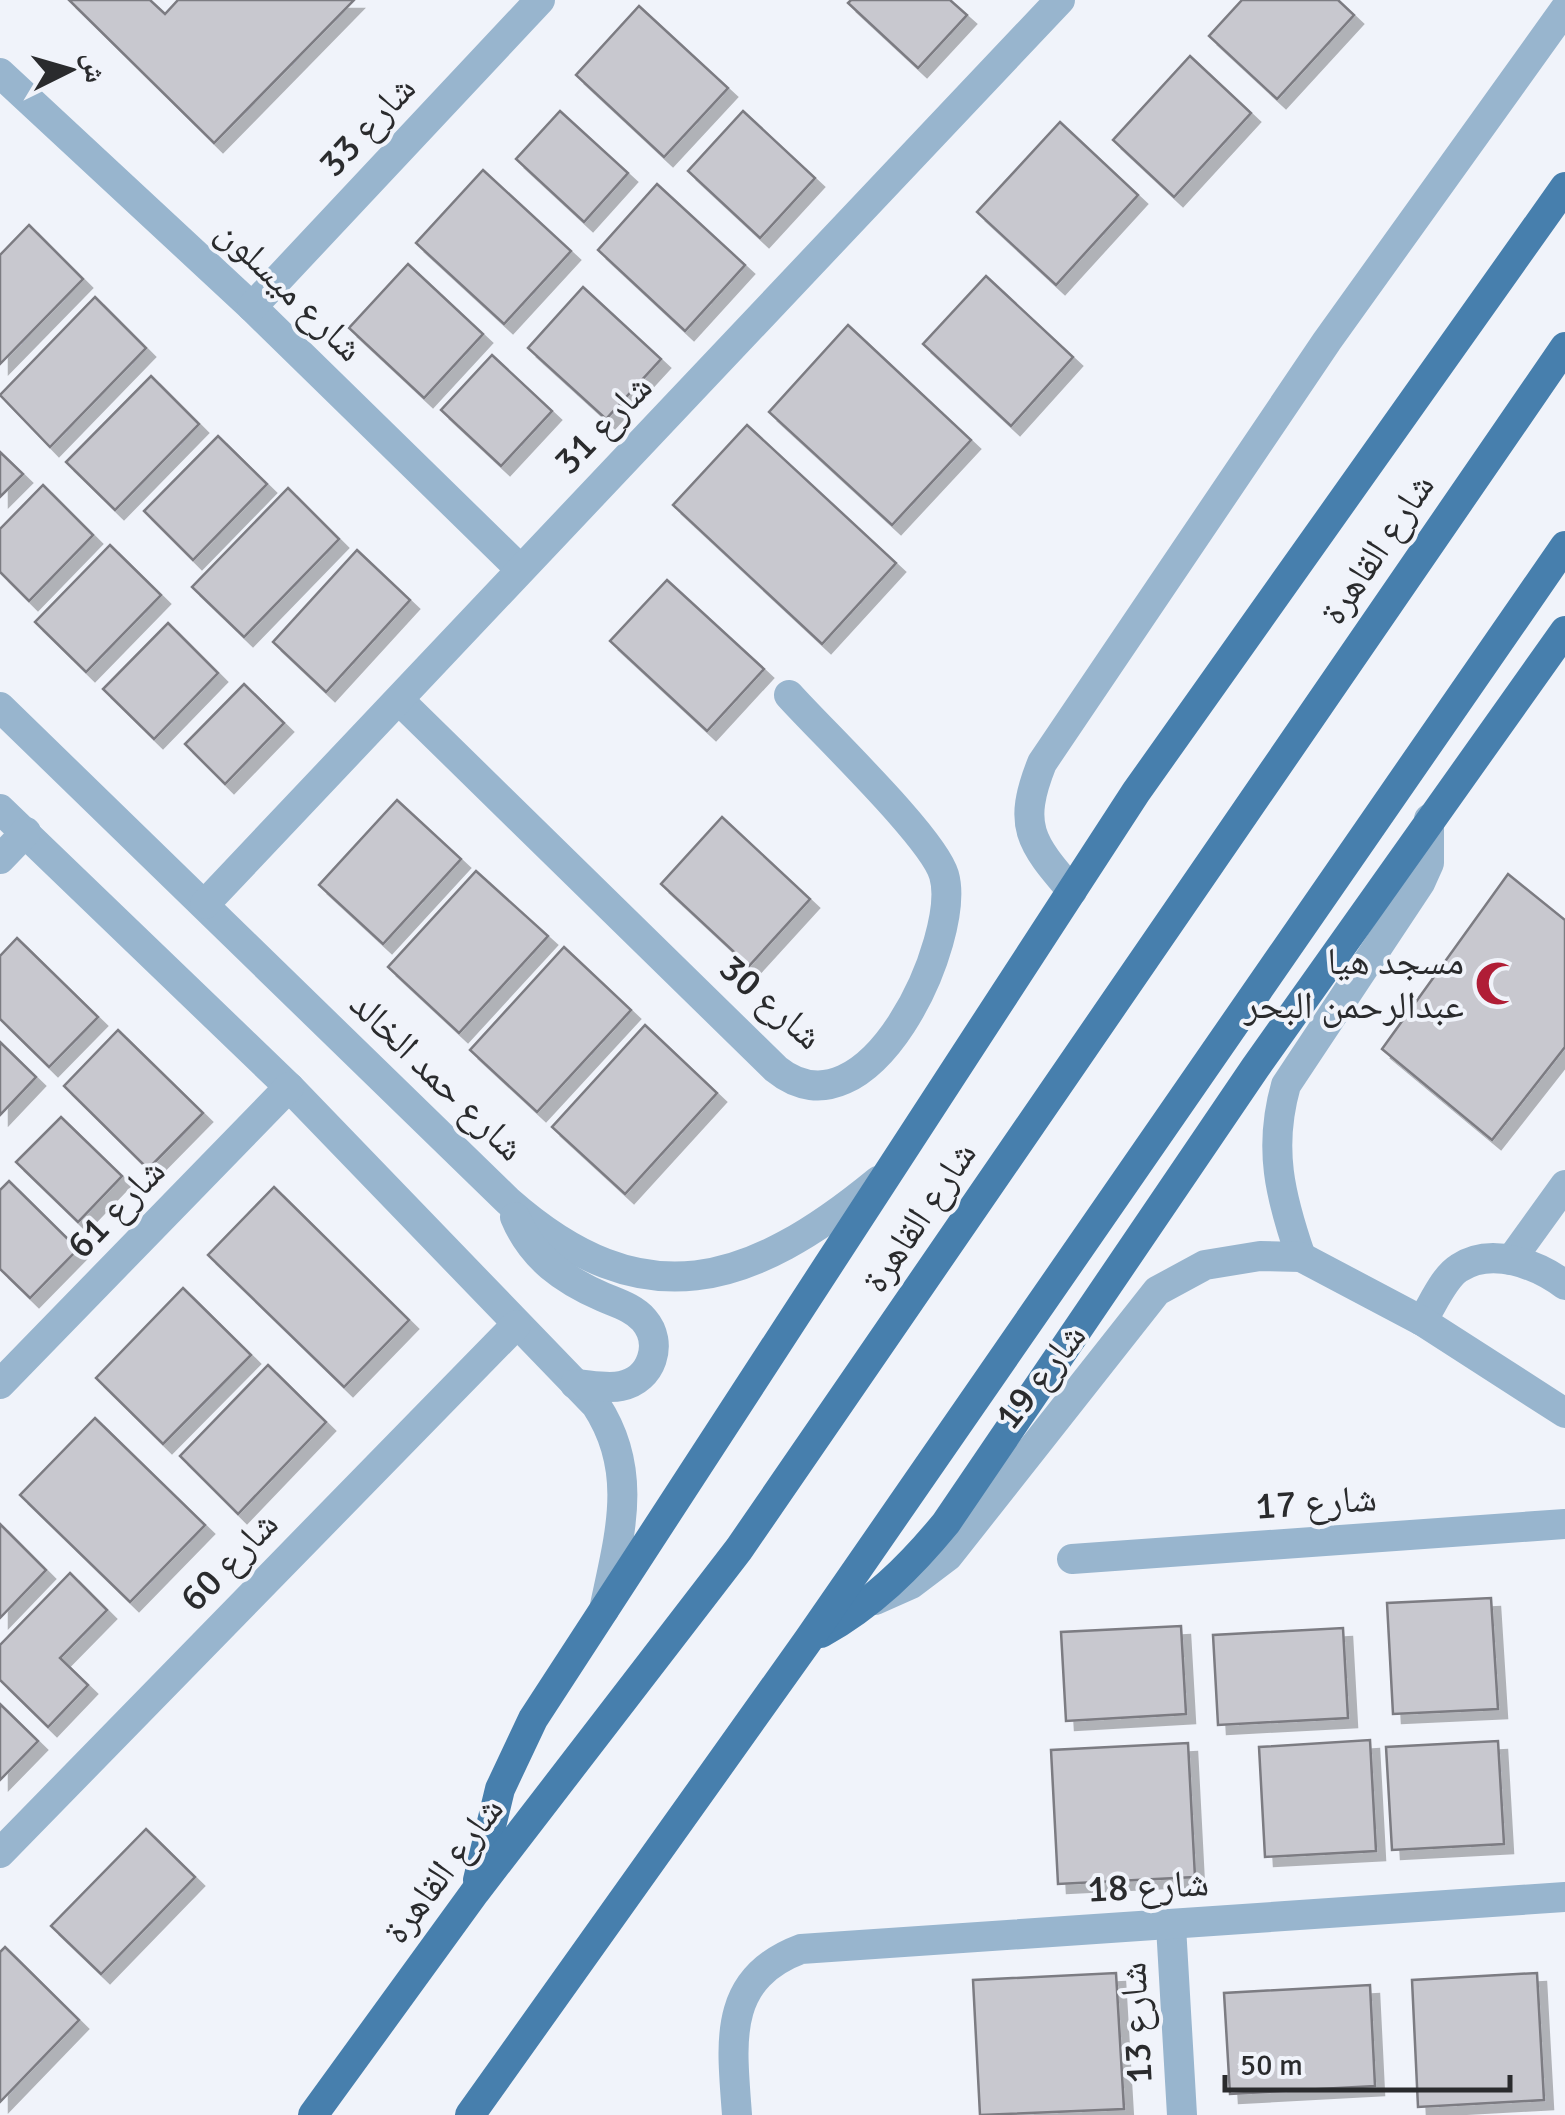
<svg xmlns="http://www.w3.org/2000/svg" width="1565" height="2115" font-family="Signika,'Noto Naskh Arabic',sans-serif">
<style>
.building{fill:#c8c8cf;stroke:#7c7b82;stroke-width:2.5;filter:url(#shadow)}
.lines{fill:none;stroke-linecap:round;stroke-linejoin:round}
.minor{stroke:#98b5ce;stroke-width:30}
.major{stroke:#477fad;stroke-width:30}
.labels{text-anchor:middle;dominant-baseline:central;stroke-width:8;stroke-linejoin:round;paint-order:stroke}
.street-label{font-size:38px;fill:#2a2b2d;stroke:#f0f3fa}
.poi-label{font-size:38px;fill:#2a2b2d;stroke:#f0f3fa;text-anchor:end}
</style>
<defs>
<filter id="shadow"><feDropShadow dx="9" dy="9" stdDeviation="0" flood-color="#0004"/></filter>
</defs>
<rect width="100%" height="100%" fill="#f0f3fa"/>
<g class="building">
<path d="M69 0H150L165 14 178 0H354L214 143Z"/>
<path d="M851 0H950L967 15 918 68 848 3Z"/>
<path d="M1242 0H1338L1354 15 1277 99 1209 36Z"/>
<path d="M639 6 728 88 664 157 576 75Z"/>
<path d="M1190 56 1251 113 1174 197 1113 140Z"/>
<path d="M560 111 628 173 584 222 516 159Z"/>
<path d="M743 111 815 178 760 238 688 171Z"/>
<path d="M1060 122 1138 195 1056 285 977 212Z"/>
<path d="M483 170 571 251 504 324 416 243Z"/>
<path d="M657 184 745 265 685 331 598 250Z"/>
<path d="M29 225 83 279 0 364V255Z"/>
<path d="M408 264 483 334 424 398 349 328Z"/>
<path d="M986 276 1073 357 1011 426 923 344Z"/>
<path d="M583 287 661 359 606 419 528 348Z"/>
<path d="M95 297 146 348 50 447 0 395Z"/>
<path d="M848 325 971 440 892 525 769 412Z"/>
<path d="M492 355 552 411 501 466 441 410Z"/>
<path d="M151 376 199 424 115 510 66 462Z"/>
<path d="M747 425 896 563 822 644 673 505Z"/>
<path d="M218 436 267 484 193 560 144 511Z"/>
<path d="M0 452 23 474 0 497Z"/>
<path d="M43 485 93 535 29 601 0 572V529Z"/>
<path d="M288 488 339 539 244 637 192 587Z"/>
<path d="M110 545 161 595 86 672 35 622Z"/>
<path d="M357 550 410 600 326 692 273 642Z"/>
<path d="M667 580 764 669 707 731 610 641Z"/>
<path d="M168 623 218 673 154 739 103 689Z"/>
<path d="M244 684 284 723 225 784 185 744Z"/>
<path d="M397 800 461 859 383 944 319 885Z"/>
<path d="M722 817 810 899 749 966 661 884Z"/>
<path d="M476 871 548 936 459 1033 388 967Z"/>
<path d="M1508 874 1565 920V1047L1492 1140 1382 1049Z"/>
<path d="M17 938 98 1017 49 1067 0 1019V956Z"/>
<path d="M564 947 631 1010 537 1112 470 1050Z"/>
<path d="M645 1025 717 1093 625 1194 552 1127Z"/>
<path d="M118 1030 203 1113 148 1169 64 1086Z"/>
<path d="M0 1042 36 1077 0 1115Z"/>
<path d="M61 1117 122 1176 78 1222 16 1162Z"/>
<path d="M9 1181 78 1249 30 1298 0 1269V1190Z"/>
<path d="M274 1187 409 1320 344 1387 208 1255Z"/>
<path d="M183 1288 251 1355 163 1444 96 1378Z"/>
<path d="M268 1365 326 1422 238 1514 180 1456Z"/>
<path d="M95 1418 205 1525 130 1602 20 1495Z"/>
<path d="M0 1524 46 1570 0 1618Z"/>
<path d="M70 1573 107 1610 60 1658 88 1685 48 1727 0 1680V1645Z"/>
<path d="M1491 1598 1498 1709 1393 1714 1387 1603Z"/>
<path d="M1181 1626 1186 1714 1066 1721 1061 1632Z"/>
<path d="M1343 1628 1348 1718 1218 1725 1213 1635Z"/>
<path d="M0 1704 38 1741 0 1780Z"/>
<path d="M1370 1740 1376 1851 1265 1857 1259 1747Z"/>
<path d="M1498 1741 1504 1844 1392 1850 1386 1747Z"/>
<path d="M1188 1743 1195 1877 1058 1884 1051 1750Z"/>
<path d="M146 1829 195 1877 101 1974 51 1926Z"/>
<path d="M5 1947 79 2020 0 2102V1952Z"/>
<path d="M1116 1973 1124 2109 980 2115 973 1980Z"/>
<path d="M1537 1973 1544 2100 1418 2107 1412 1980Z"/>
<path d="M1370 1985 1375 2086 1230 2094 1224 1993Z"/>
</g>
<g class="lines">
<g class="minor">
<path d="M0 73 252 307 520 569"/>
<path d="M252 307 540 0"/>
<path d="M399 700 776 1069C869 1145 962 937 944 875 933 837 821 731 789 695"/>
<path d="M0 707 508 1201C644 1321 750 1286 878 1181"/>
<path d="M0 809 289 1087 596 1405C640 1472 619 1537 604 1610"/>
<path d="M0 859 26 832"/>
<path d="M1072 891C1030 842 1017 826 1042 763L1327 341 1565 9"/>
<path d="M205 904 1060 0"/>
<path d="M515 1217C532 1258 564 1280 603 1297 617 1303 634 1308 644 1320 664 1343 652 1380 621 1386 607 1389 590 1385 575 1384"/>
<path d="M1301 1257C1280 1196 1268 1148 1286 1085L1420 883 1429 863V819"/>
<path d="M1511 1260 1565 1185"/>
<path d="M1422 1321C1432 1306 1444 1277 1459 1268 1492 1246 1538 1265 1565 1285"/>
<path d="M0 1384 289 1087"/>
<path d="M1072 1559 1565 1524"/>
<path d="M875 1600 911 1584 948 1556 1157 1291 1205 1265 1260 1256 1301 1257 1422 1321 1565 1413"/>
<path d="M0 1853 516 1325"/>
<path d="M1171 1926 1182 2115"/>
<path d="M737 2115C732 2044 721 1979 801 1949L1565 1897"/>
</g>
<g class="major">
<path d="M821 1633C871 1605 910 1567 946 1523L1255 1068 1565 631"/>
<path d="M478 1880 500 1789 533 1719 1136 792 1565 187"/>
<path d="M313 2115 475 1892 739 1549 1565 347"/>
<path d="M470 2115 809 1639 1565 546"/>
</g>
</g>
<defs>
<symbol id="mosque-bare" viewBox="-9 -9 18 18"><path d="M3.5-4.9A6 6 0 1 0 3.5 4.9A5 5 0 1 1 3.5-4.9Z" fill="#b01d36" stroke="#f0f3fa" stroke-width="2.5" paint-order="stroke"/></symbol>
</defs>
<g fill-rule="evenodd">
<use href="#mosque-bare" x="1466" y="952" width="63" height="63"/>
</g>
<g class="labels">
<g class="street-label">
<text transform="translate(367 126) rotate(-47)">شارع 33</text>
<text transform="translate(290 290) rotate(44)">شارع ميسلون</text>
<text transform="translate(603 424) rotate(-46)">شارع 31</text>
<text transform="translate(1377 549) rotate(-56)">شارع القاهرة</text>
<text transform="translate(771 1002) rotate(41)">شارع 30</text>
<text transform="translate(437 1076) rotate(44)">شارع حمد الخالد</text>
<text transform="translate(116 1208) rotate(-46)">شارع 61</text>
<text transform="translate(919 1217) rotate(-56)">شارع القاهرة</text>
<text transform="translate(1040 1376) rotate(-52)">شارع 19</text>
<text transform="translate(1316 1502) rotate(-4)">شارع 17</text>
<text transform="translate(229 1561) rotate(-46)">شارع 60</text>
<text transform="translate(443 1870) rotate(-53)">شارع القاهرة</text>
<text transform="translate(1148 1886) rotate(-3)">شارع 18</text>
<text transform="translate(1136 2023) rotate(-93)">شارع 13</text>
</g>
<g class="poi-label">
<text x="1464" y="961">مسجد هيا<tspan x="1464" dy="44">عبدالرحمن البحر</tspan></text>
</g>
</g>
<g transform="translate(70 70) rotate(85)" stroke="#f0f3fa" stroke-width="8" paint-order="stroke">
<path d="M0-8L18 38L0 25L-18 38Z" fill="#2a2b2d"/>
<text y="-15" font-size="28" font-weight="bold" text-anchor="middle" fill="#2a2b2d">ش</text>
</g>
<path d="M1225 2075v15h285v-15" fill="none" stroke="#2a2b2d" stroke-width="5"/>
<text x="1240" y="2075" font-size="30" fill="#2a2b2d" stroke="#f0f3fa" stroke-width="8" paint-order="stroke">50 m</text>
</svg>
